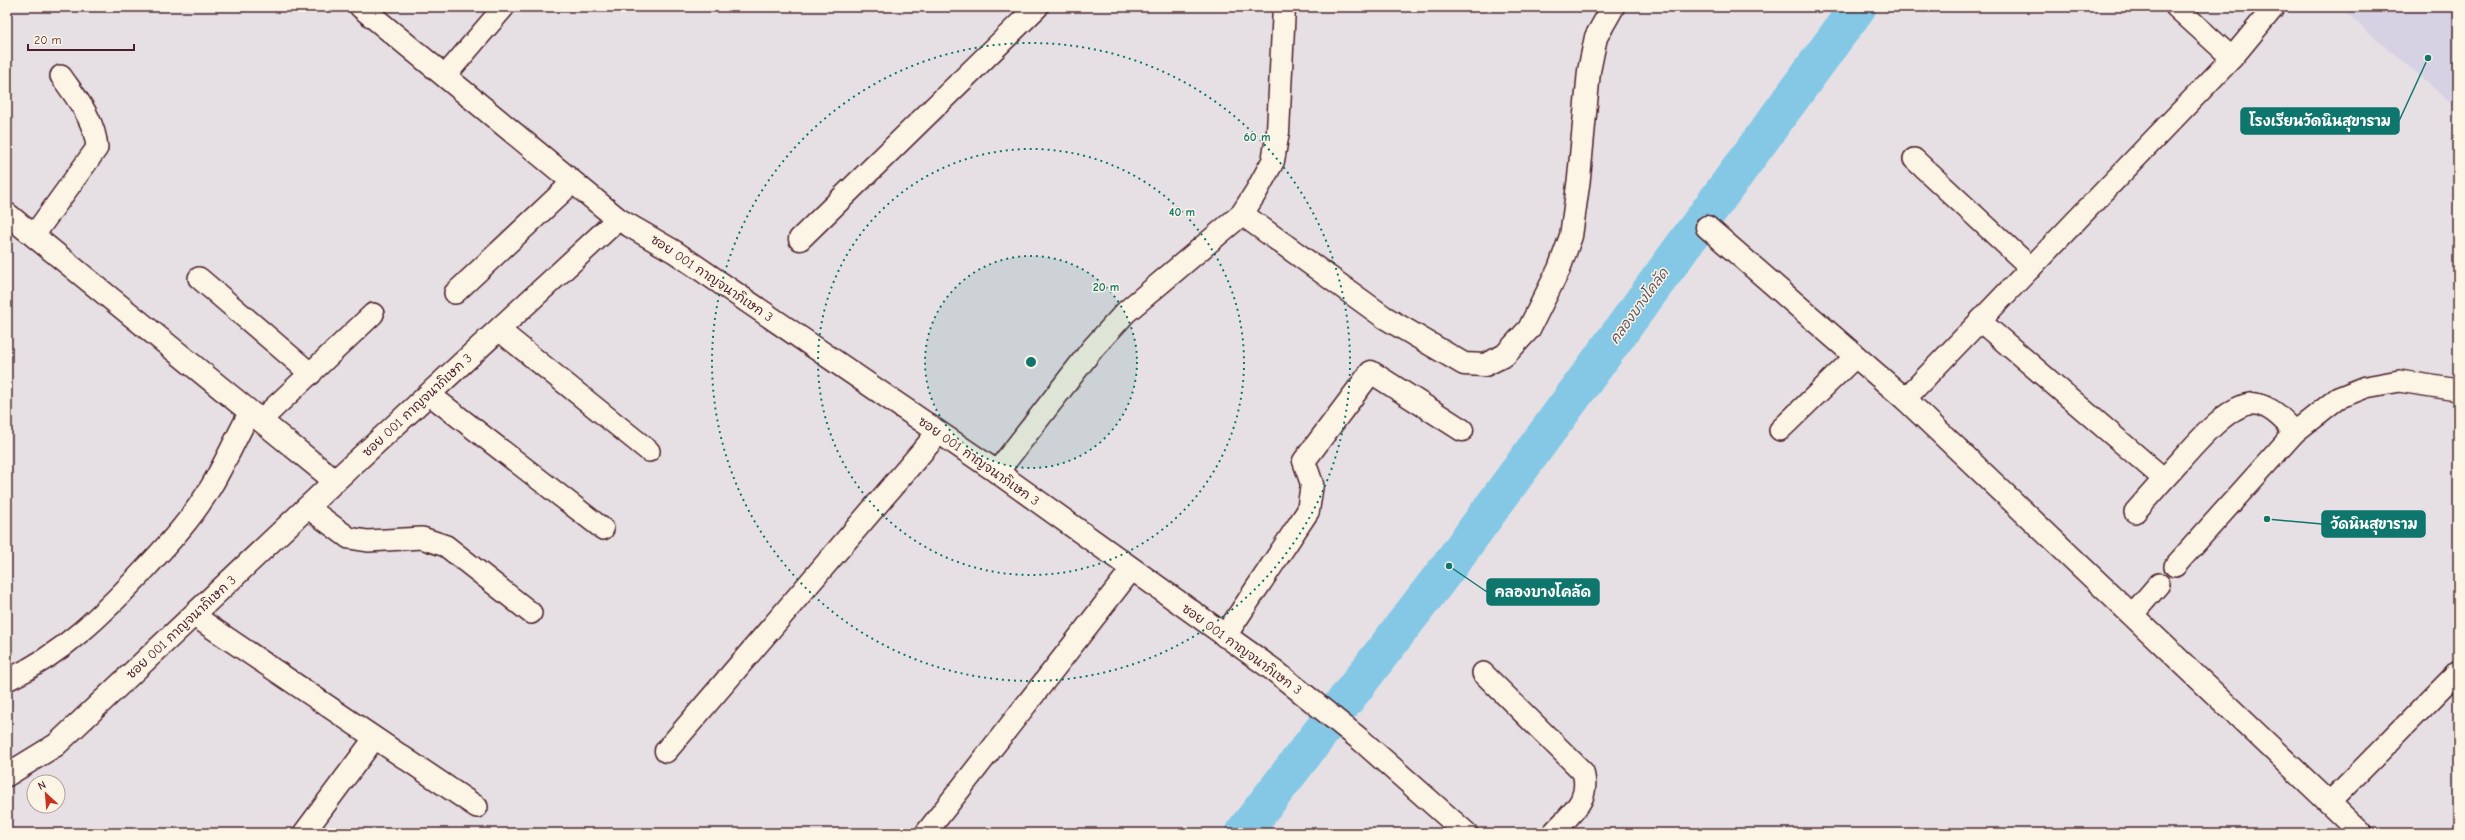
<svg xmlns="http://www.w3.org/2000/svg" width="2465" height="840" font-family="'Comic Neue','Playpen Sans Thai',sans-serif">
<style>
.built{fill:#d7d2e3}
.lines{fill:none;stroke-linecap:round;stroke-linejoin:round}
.canal{stroke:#85c8e6;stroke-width:37}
.lane-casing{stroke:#4a1f2b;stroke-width:24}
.street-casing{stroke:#4a1f2b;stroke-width:25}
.secondary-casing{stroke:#4a1f2b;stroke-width:25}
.lane{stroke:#fcf5e5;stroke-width:21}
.street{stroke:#fcf5e5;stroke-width:22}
.secondary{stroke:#fcf5e5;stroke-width:22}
.ring{fill:none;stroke:#0f766e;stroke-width:2;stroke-dasharray:2 4}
.labels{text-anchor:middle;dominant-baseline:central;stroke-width:3;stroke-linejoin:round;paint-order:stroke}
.street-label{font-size:13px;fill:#4a1f2b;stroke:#fcf5e5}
.water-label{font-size:14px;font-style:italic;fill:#5c5263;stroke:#fcf5e5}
.centre{fill:#0f766e;stroke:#fcf5e5;stroke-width:2}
.ring-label{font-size:12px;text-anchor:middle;font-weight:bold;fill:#0f766e;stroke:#fcf5e5;stroke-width:3;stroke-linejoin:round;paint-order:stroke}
.leader{fill:none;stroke:#0f766e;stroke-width:1.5}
.callout-dot{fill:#0f766e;stroke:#fcf5e5;stroke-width:1.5}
.callout{fill:#0f766e;stroke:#0f766e;stroke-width:1.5}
.callout-label{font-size:14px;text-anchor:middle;font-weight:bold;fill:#fff}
</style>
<rect width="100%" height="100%" fill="#e6e0e4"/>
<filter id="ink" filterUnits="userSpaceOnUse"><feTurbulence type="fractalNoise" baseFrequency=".025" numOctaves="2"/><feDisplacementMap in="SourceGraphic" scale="8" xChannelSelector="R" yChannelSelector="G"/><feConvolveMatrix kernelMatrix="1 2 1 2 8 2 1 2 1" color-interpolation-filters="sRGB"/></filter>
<g filter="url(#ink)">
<path class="built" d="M2339 7H2458V109Z"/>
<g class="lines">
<path class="canal" d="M1243 833 1449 566 1858 7"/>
<defs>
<g id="lane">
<path d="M2176 7 2232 58"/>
<path d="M445 76 504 7"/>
<path d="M1914 159 2031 268"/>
<path d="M34 235 97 148C95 120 77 99 61 76"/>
<path d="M199 278 311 374"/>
<path d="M455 293 573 182"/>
<path d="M1980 321 2164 479 2135 512"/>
<path d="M499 330 649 451"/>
<path d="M429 394 603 529"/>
<path d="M1905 399 2232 58 2274 7"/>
<path d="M261 420 373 314"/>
<path d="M1780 430 1856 356"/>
<path d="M2164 479C2184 459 2227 400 2256 404 2273 407 2284 421 2295 432"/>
<path d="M307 507 349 538 368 541 422 538 446 546 531 613"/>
<path d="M2175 566 2295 432 2338 398 2366 387 2399 381 2458 390"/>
<path d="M193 615 477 807"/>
<path d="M2132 615 2159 584"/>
<path d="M1483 673 1583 772C1591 801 1571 813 1553 833"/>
<path d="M7 680C62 655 105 612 146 568 170 542 194 516 212 485 226 461 237 436 250 412"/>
<path d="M2329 803 2458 672"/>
<path d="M304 833 374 739"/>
<path d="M926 833 1132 569"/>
</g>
<g id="street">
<path d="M361 7 618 219"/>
<path d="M7 214 335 481"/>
<path d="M1242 214 1384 317 1464 364 1485 365 1505 355 1529 329 1559 269 1571 236 1579 178 1589 71 1596 37 1613 7"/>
<path d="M1707 227 1905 399 2361 833"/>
<path d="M800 239 1037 7"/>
<path d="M997 472 1093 348 1126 312 1242 214 1256 192 1273 161 1278 132 1284 7"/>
<path d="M1225 636 1308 511 1312 484 1304 461 1371 372 1462 430"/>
<path d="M666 751 938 433"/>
</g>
<path id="secondary" d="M7 775 56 745 335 481 618 219 675 252 997 472 1275 671 1362 741 1466 833"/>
</defs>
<use href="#lane" class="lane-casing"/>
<use href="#street" class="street-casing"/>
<use href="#secondary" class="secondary-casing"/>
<use href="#lane" class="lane"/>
<use href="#street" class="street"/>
<use href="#secondary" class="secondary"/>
</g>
</g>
<circle cx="1031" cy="362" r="106" fill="#0f766e" fill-opacity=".12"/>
<g class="ring">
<circle cx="1031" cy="362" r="106"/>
<circle cx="1031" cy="362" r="213"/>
<circle cx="1031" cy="362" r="319"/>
</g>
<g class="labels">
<g class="street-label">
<text transform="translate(712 278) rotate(34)">ซอย 001 กาญจนาภิเษก 3</text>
<text transform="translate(417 405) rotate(-43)">ซอย 001 กาญจนาภิเษก 3</text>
<text transform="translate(979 461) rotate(35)">ซอย 001 กาญจนาภิเษก 3</text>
<text transform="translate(181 627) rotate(-43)">ซอย 001 กาญจนาภิเษก 3</text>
<text transform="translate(1242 649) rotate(36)">ซอย 001 กาญจนาภิเษก 3</text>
</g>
<g class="water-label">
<text transform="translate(1639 306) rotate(-54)">คลองบางโคลัด</text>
</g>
</g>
<circle cx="1031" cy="362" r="6" class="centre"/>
<g class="ring-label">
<text x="1257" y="141">60 m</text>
<text x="1182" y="216">40 m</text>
<text x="1106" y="291">20 m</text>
</g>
<path class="leader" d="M2428 58L2399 121M2267 519L2322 524M1449 566L1487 592"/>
<g class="callout-dot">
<circle cx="2428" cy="58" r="4"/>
<circle cx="2267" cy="519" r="4"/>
<circle cx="1449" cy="566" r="4"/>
</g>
<g class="callout">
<rect x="2241" y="108" width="158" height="26" rx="4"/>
<rect x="2322" y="511" width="103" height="26" rx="4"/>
<rect x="1487" y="579" width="112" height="26" rx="4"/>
</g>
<g class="callout-label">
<text x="2320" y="126">โรงเรียนวัดนินสุขาราม</text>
<text x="2374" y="529">วัดนินสุขาราม</text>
<text x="1543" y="597">คลองบางโคลัด</text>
</g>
<rect width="2465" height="840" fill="none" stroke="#fcf5e5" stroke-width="24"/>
<rect x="12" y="12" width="2441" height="816" fill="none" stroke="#4a1f2b" stroke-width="1.5" filter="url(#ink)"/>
<g transform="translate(46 794) rotate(334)"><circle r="19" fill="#fcf5e5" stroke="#b59f9b"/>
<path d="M0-3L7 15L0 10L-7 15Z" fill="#c8321e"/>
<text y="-6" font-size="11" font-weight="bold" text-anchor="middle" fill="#4a1f2b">N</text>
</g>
<path d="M28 44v6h106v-6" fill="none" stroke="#4a1f2b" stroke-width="2"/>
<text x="34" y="44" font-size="12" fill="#4a1f2b" stroke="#fcf5e5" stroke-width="3" paint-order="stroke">20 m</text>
</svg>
